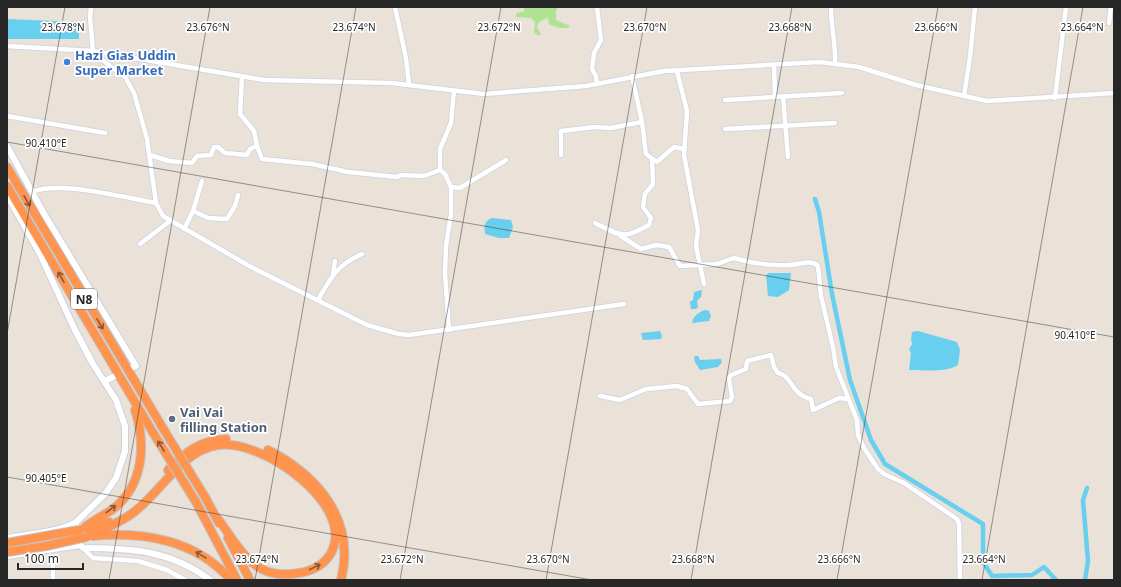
<svg xmlns="http://www.w3.org/2000/svg" width="1121" height="587" font-family="'Noto Sans',sans-serif">
<style>
.green{fill:#b0e293}
.water{fill:#68cfee}
.lines{fill:none;stroke-linecap:round;stroke-linejoin:round}
.canal{stroke:#68cfee;stroke-width:4.5}
.street-casing{stroke:#cdd1e0;stroke-width:6}
.secondary-casing{stroke:#cdd1e0;stroke-width:8}
.highway-casing{stroke:#c3c3c3;stroke-width:10}
.street{stroke:#fff;stroke-width:4.5}
.secondary{stroke:#fff;stroke-width:6}
.highway{stroke:#ff944e;stroke-width:8}
.highway-bridge-casing{stroke:#c3c3c3;stroke-width:10;stroke-linecap:butt}
.highway-bridge{stroke:#ff944e;stroke-width:8}
.oneway{stroke:#885839}
.ticks{fill:none;stroke:#272727;stroke-width:1;stroke-opacity:0.45}
.shop-dot{fill:#3f7fe0;stroke:#fff;stroke-width:1.5}
.service-dot{fill:#5c6f8a;stroke:#fff;stroke-width:1.5}
.labels{text-anchor:middle;dominant-baseline:central;stroke-width:3.5;stroke-linejoin:round;paint-order:stroke}
.shield{fill:#fff;stroke:#686868;stroke-width:1}
.shield-label{font-size:12px;font-weight:bold;fill:#272727}
.shop-label{font-size:13px;font-weight:bold;fill:#366cbe;stroke:#fff;text-anchor:start}
.service-label{font-size:13px;font-weight:bold;fill:#4e5e75;stroke:#fff;text-anchor:start}
.ticks-label{font-size:10px;text-anchor:middle;fill:#272727;stroke:#fff;stroke-width:3.5;stroke-linejoin:round;paint-order:stroke}
</style>
<rect width="100%" height="100%" fill="#eae1d8"/>
<path class="green" d="M523 7H559L556 10V20L570 26 568 28H559L549 24 548 17C542 21 539 20 537 27L541 34 538 36 534 32 535 22 531 18 515 17 517 13 525 11Z"/>
<g class="water">
<path d="M7 19 79 22V39H7Z"/>
<path d="M492 218 511 220 513 227 509 238H499L485 234C484 226 484 221 492 218Z"/>
<path d="M769 273H791L789 290 778 297 768 296 766 275Z"/>
<path d="M702 290 701 297 697 301 698 307 696 309H691L690 302 693 300 694 292Z"/>
<path d="M705 310 709 311 711 316 709 321 692 323C693 316 699 312 705 310Z"/>
<path d="M660 331 662 336 661 339 643 340 641 333Z"/>
<path d="M918 331 957 342 960 350 958 365C945 373 924 370 909 370L911 353 909 349 912 344 911 339 912 332Z"/>
<path d="M694 356H698L700 360 721 359 722 362 718 367 700 370 695 362Z"/>
</g>
<g class="lines">
<g class="canal">
<path d="M815 199 819 212 832 294 850 380 871 440 885 464 983 524V562L992 576 1032 575 1044 567 1056 580"/>
<path d="M1085 580 1088 561 1083 500 1087 488"/>
</g>
<defs>
<g id="street">
<path d="M91 7 90 17 93 51"/>
<path d="M395 7 406 58 409 84"/>
<path d="M597 7 601 40 594 53 592 69 596 76 597 84"/>
<path d="M831 7C831 26 836 45 835 64"/>
<path d="M1109 23 1111 7"/>
<path d="M7 46 93 51 264 80 391 83 484 94 586 86 664 71 819 62 859 67 916 85 987 101 1114 93"/>
<path d="M90 51 125 77 134 93 147 139 156 203 163 216 251 267 367 325 399 334 409 335 624 304"/>
<path d="M774 65 775 97 842 93"/>
<path d="M677 71 687 111 684 155 698 230 696 246 704 284"/>
<path d="M632 76 642 122 646 154 657 162 674 147 684 149"/>
<path d="M242 77 240 114 254 131 257 146 262 159 312 164 348 172 397 177 401 175 424 176 440 170V149L451 123 454 91"/>
<path d="M783 96 788 157"/>
<path d="M964 96 970 57 975 7"/>
<path d="M1055 98 1066 7"/>
<path d="M725 100 775 97"/>
<path d="M7 116 105 133"/>
<path d="M725 129 835 123"/>
<path d="M150 155 169 161 192 163 197 156 211 155 214 147H218L225 153 247 155 250 149 257 146"/>
<path d="M561 155V131L595 127 611 128 642 122"/>
<path d="M440 170 445 174 451 187 460 188 506 160"/>
<path d="M32 192C58 180 126 198 156 203"/>
<path d="M193 211 202 181"/>
<path d="M595 223C622 236 622 240 649 225L651 218 643 207 645 194 653 184 652 159"/>
<path d="M184 229 193 211 208 218 227 219 235 206 238 195"/>
<path d="M621 236 641 249 656 245 669 247 680 266 717 264 734 258C753 264 771 266 790 265 799 265 811 259 818 266L821 296 833 347 836 367 857 420 858 435 864 448 878 469 884 474 904 483 957 519 959 523 960 580"/>
<path d="M140 244 170 221"/>
<path d="M333 274 335 261"/>
<path d="M318 300C332 276 336 266 362 254"/>
<path d="M449 330 445 273 446 246 451 214V187"/>
<path d="M600 396 620 400 646 389 677 386 687 389 698 404 730 401 732 397 729 378 731 375 746 369 747 361 771 355 774 367 778 373C792 375 790 394 811 399L813 410 839 398 848 399"/>
<path d="M83 548 93 558 138 561 167 570 185 580"/>
<path d="M53 566V580"/>
</g>
<g id="secondary">
<path d="M7 146 43 212 136 366 131 368"/>
<path d="M7 195 39 252 75 330 93 364 116 400 125 426V451L116 478 105 494 75 523 80 545 83 548C131 548 170 550 210 580"/>
<path d="M105 381 113 377"/>
<path d="M7 538C29 534 54 533 75 523"/>
<path d="M7 556 80 545"/>
</g>
<g id="highway">
<path d="M7 167 164 430"/>
<path d="M7 186 152 431"/>
<path d="M268 450C319 476 356 521 341 580"/>
<path d="M168 470C185 452 201 440 226 439"/>
<path d="M205 497 219 523"/>
<path d="M196 502 237 580"/>
<path d="M86 526C95 520 104 515 113 509 144 485 146 444 135 410"/>
<path d="M79 530 109 522"/>
<path d="M93 536C143 531 196 540 231 580"/>
<path d="M86 537C102 530 120 523 134 512 162 491 181 451 218 445 261 438 357 505 331 553 324 565 312 571 299 573 282 576 267 575 254 564 240 554 229 533 218 519"/>
<path d="M228 538 250 580"/>
</g>
</defs>
<use href="#street" class="street-casing"/>
<use href="#secondary" class="secondary-casing"/>
<use href="#highway" class="highway-casing"/>
<use href="#street" class="street"/>
<use href="#secondary" class="secondary"/>
<use href="#highway" class="highway"/>
<defs>
<g id="highway-bridge">
<path d="M164 430 205 497"/>
<path d="M152 431 196 502"/>
<path d="M7 543 79 530"/>
<path d="M7 552 46 546 86 537"/>
</g>
</defs>
<use href="#highway-bridge" class="highway-bridge-casing"/>
<use href="#highway-bridge" class="highway-bridge"/>
</g>
<defs><path id="oneway-shaft" d="M-6 0H5M1.5-3L5.5 0L1.5 3" fill="none" stroke-width="1.6" stroke-linecap="round" stroke-linejoin="round"/></defs>
<g class="oneway">
<use href="#oneway-shaft" transform="translate(27 201) rotate(60)"/>
<use href="#oneway-shaft" transform="translate(61 277) rotate(-120)"/>
<use href="#oneway-shaft" transform="translate(100 324) rotate(59)"/>
<use href="#oneway-shaft" transform="translate(161 446) rotate(-122)"/>
<use href="#oneway-shaft" transform="translate(111 509) rotate(-38)"/>
<use href="#oneway-shaft" transform="translate(201 555) rotate(-149)"/>
<use href="#oneway-shaft" transform="translate(315 567) rotate(-26)"/>
</g>
<path class="ticks" d="M7 142 1114 337M7 334 65 7M7 477 592 580M109 580 210 7M255 580 356 7M400 580 501 7M546 580 647 7M691 580 792 7M837 580 938 7M982 580 1083 7"/>
<circle class="shop-dot" cx="67" cy="62" r="4"/>
<circle class="service-dot" cx="172" cy="419" r="4"/>
<g class="labels">
<rect class="shield" x="71" y="289" width="26" height="20" rx="3"/>
<g class="shield-label">
<text x="84" y="299">N8</text>
</g>
<g class="shop-label">
<text x="75" y="55">Hazi Gias Uddin<tspan x="75" dy="15">Super Market</tspan></text>
</g>
<g class="service-label">
<text x="180" y="412">Vai Vai<tspan x="180" dy="15">filling Station</tspan></text>
</g>
</g>
<g class="ticks-label">
<text x="63" y="31">23.678°N</text>
<text x="208" y="31">23.676°N</text>
<text x="354" y="31">23.674°N</text>
<text x="499" y="31">23.672°N</text>
<text x="645" y="31">23.670°N</text>
<text x="790" y="31">23.668°N</text>
<text x="936" y="31">23.666°N</text>
<text x="1082" y="31">23.664°N</text>
<text x="46" y="147">90.410°E</text>
<text x="1075" y="339">90.410°E</text>
<text x="46" y="482">90.405°E</text>
<text x="257" y="563">23.674°N</text>
<text x="402" y="563">23.672°N</text>
<text x="548" y="563">23.670°N</text>
<text x="693" y="563">23.668°N</text>
<text x="839" y="563">23.666°N</text>
<text x="984" y="563">23.664°N</text>
</g>
<rect width="1121" height="587" fill="none" stroke="#272727" stroke-width="16"/>
<path d="M18 563v6h65v-6" fill="none" stroke="#272727" stroke-width="2"/>
<text x="24" y="563" font-size="12" fill="#272727" stroke="#ffffff" stroke-width="3" paint-order="stroke">100 m</text>
</svg>
